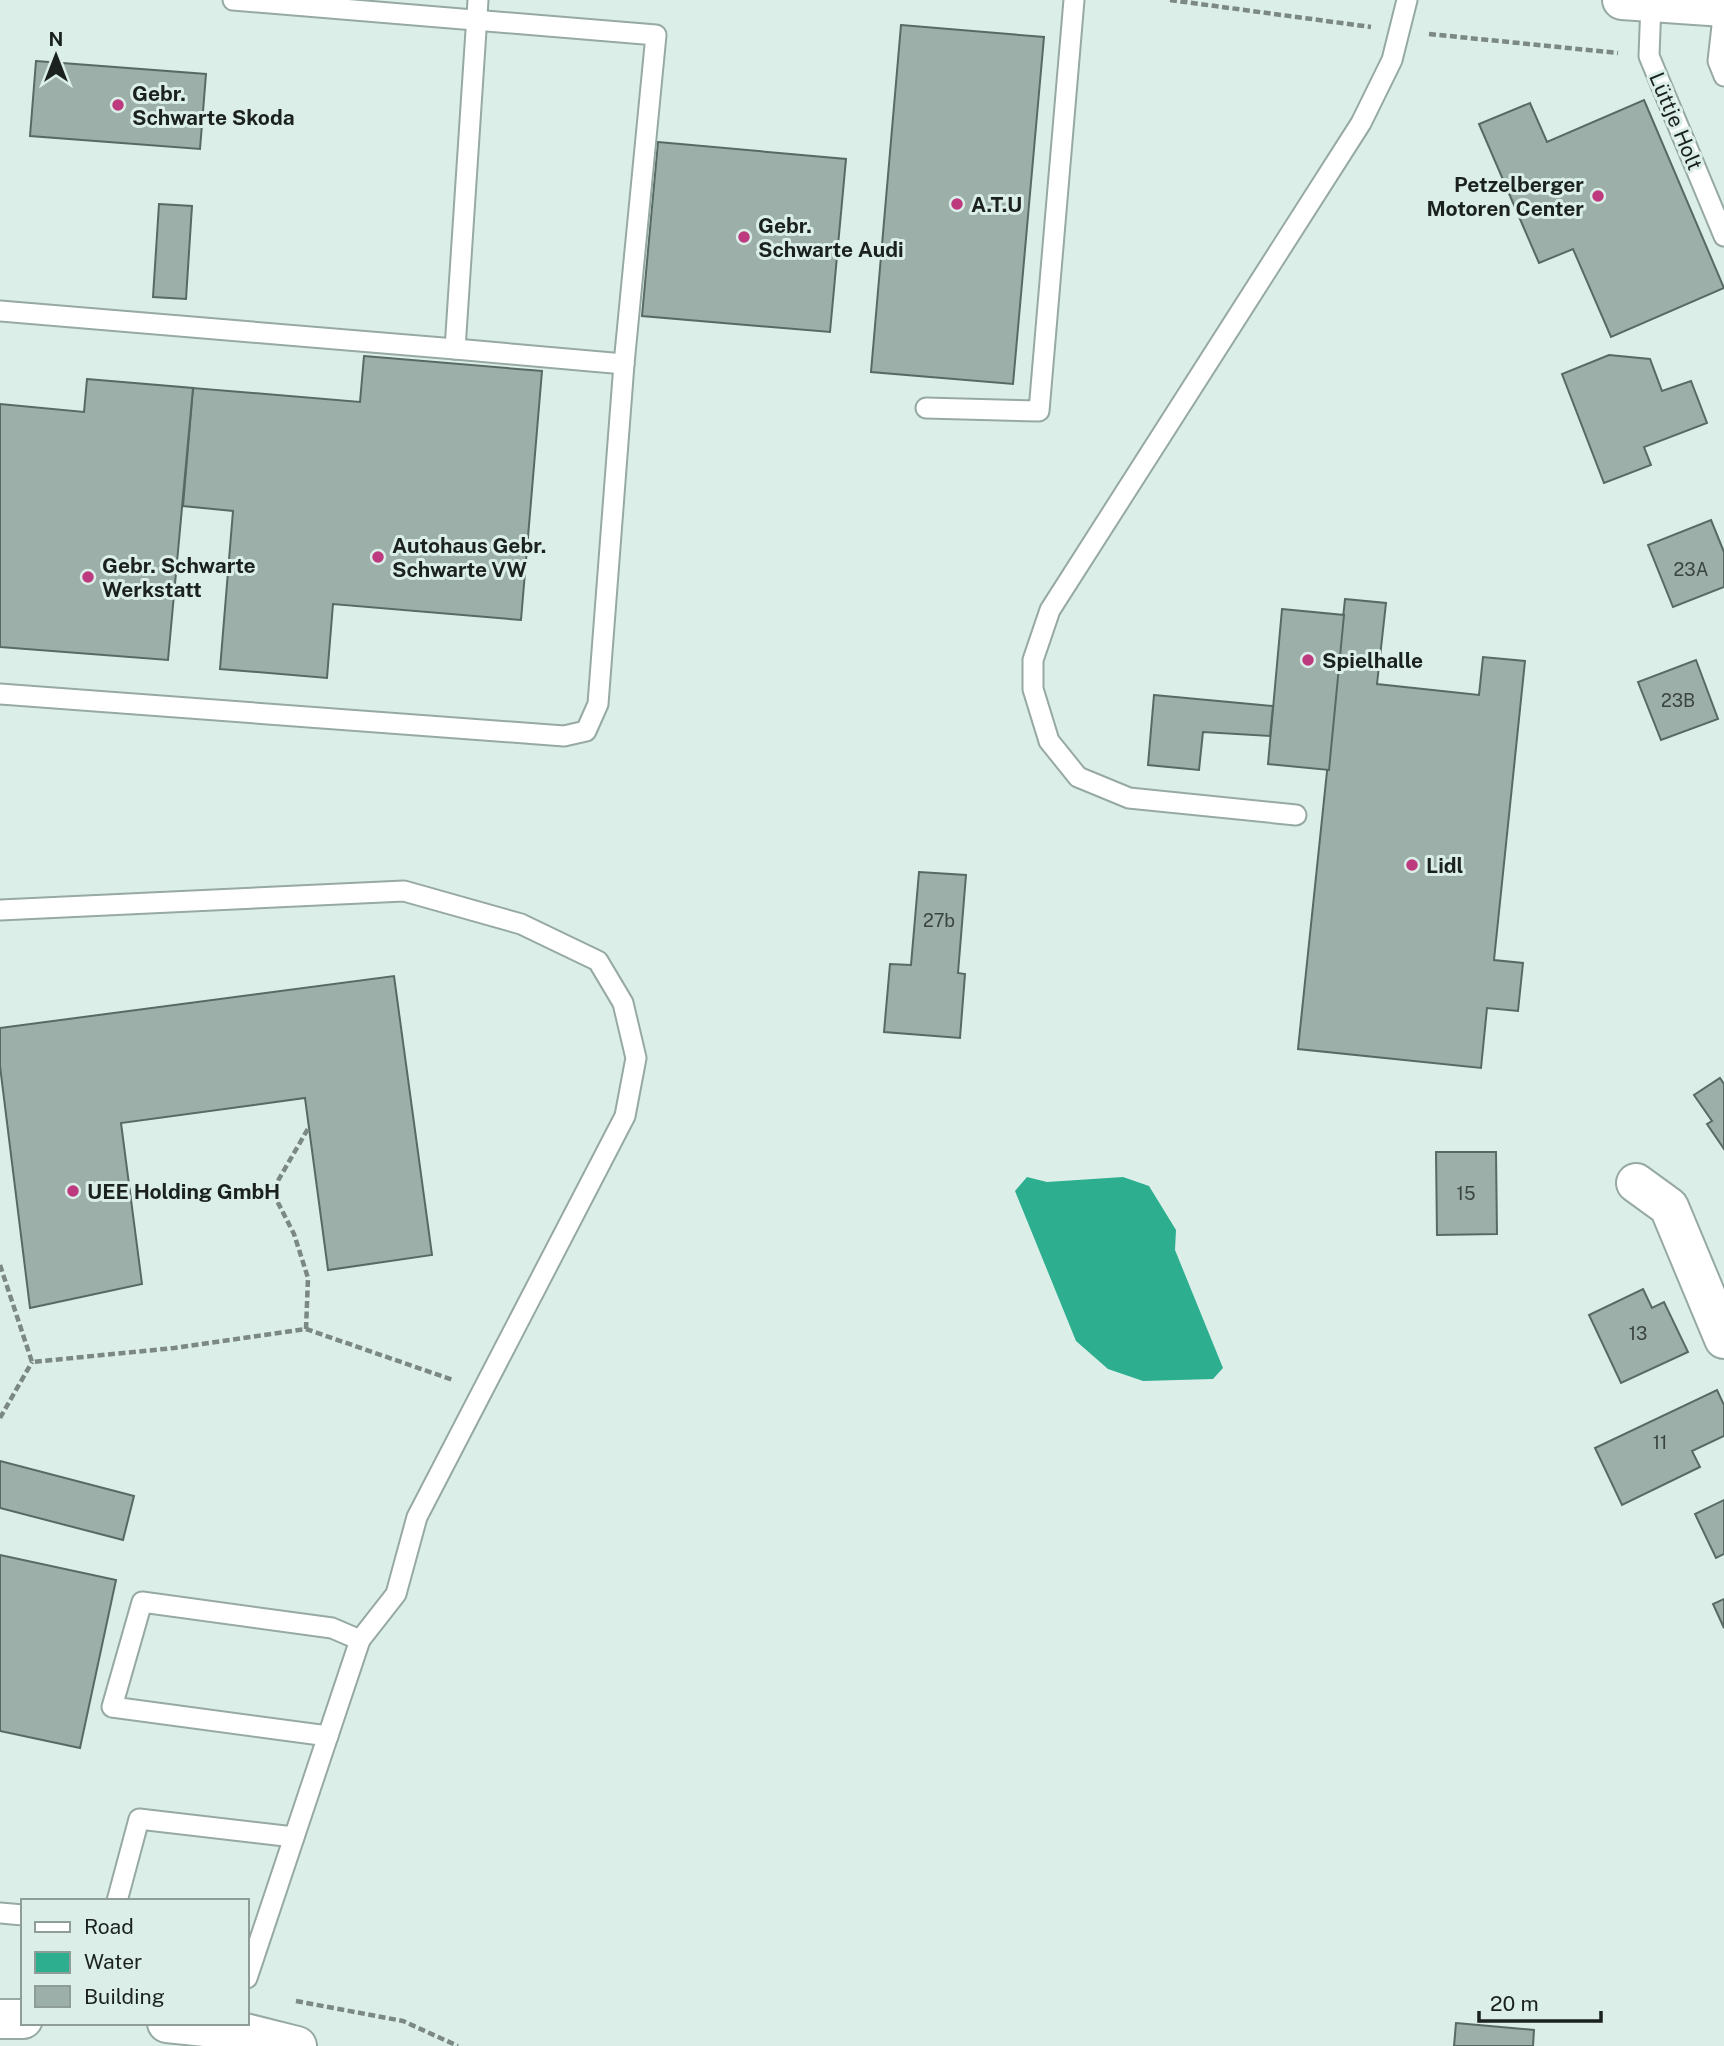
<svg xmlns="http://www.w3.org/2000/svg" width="1724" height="2046" font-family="'Public Sans',sans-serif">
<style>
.water{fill:#2cae8f}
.building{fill:#9cafa8;stroke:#596a64;stroke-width:2}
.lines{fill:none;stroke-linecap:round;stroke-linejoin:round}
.lane-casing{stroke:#96a9a2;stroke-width:23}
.street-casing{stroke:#96a9a2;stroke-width:42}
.secondary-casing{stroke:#96a9a2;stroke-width:42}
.primary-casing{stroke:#96a9a2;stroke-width:42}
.path{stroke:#7b8883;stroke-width:4.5;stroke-dasharray:7 3.5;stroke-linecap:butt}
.lane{stroke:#fff;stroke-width:19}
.street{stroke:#fff;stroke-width:38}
.secondary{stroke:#fff;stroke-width:38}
.primary{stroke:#fff;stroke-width:38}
.poi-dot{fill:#be3a7f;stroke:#dbefe8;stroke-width:2.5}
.labels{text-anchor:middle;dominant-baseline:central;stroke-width:6;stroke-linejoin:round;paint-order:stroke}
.number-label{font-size:18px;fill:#3a4440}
.poi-label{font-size:21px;font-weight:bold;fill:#1a211e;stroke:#dbefe8;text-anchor:start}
.street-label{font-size:21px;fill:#1a211e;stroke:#dbefe8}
</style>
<rect width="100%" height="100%" fill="#dbefe8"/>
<path class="water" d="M1027 1177 1047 1182 1123 1177 1149 1186 1176 1230 1175 1250 1223 1368 1213 1379 1143 1381 1108 1369 1076 1341 1015 1191Z"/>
<g class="building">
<path d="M901 25 1044 37 1013 384 871 372Z"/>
<path d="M36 61 206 74 200 149 30 136Z"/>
<path d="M1644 100 1724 288 1611 337 1573 249 1539 263 1479 124 1530 103 1547 142Z"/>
<path d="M658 142 846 159 830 332 642 316Z"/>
<path d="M159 204 192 206 186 299 153 297Z"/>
<path d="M1609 355 1650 359 1662 391 1691 381 1707 423 1644 447 1651 465 1604 483 1562 374Z"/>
<path d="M364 356 542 371 521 620 333 604 327 678 220 669 233 511 183 506 193 388 360 402Z"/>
<path d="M87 379 193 388 168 660 0 647V404L84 412Z"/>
<path d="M1711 520 1724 552V587L1673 607 1648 545Z"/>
<path d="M1345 599 1386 603 1377 684 1479 695 1483 657 1525 661 1494 960 1523 963 1518 1011 1487 1008 1481 1068 1298 1049Z"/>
<path d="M1282 609 1344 615 1329 770 1268 764Z"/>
<path d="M1696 660 1718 719 1661 740 1638 682Z"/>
<path d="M1154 695 1273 706 1270 736 1203 732 1199 770 1148 765Z"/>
<path d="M919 872 966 875 958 973 965 974 960 1038 884 1032 890 964 911 965Z"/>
<path d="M394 976 432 1255 328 1270 305 1098 121 1123 142 1284 30 1308 0 1066V1028Z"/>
<path d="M1720 1078 1724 1084V1149L1707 1124 1712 1121 1694 1095Z"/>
<path d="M1436 1152H1496L1497 1234 1437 1235Z"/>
<path d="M1643 1289 1652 1308 1664 1302 1688 1352 1621 1383 1589 1315Z"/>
<path d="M1717 1390 1724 1405V1436L1692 1451 1700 1467 1622 1505 1595 1448Z"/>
<path d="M0 1461 134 1496 123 1540 0 1508Z"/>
<path d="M1724 1500V1554L1716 1558 1695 1514Z"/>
<path d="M0 1555 116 1580 80 1748 0 1731Z"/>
<path d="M1724 1599V1628L1713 1604Z"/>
<path d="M1456 2023 1534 2030 1533 2046H1454Z"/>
</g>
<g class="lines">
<defs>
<g id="lane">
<path d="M233 0 656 35 624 364 455 349"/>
<path d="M1651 3 1649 56 1724 236"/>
<path d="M1724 8 1718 61 1724 76"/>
<path d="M0 311 455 349 478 0"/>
<path d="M926 408 1039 411 1074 0"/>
<path d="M0 694 564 736 586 731 598 704 624 364"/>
<path d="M1296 815 1129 798 1078 777 1049 741 1033 689V660L1050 610 1361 123 1392 60 1407 0"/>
<path d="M0 910 404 891 521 924 598 961 623 1003 636 1058 625 1116 417 1517 396 1594 360 1640 332 1628 142 1602 112 1707 328 1736"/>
<path d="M117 1901 139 1819 294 1837"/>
<path d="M0 1913 23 1915"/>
<path d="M247 1978 360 1640"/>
</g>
<path id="street" d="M1636 1183 1669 1207 1724 1339"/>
<g id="secondary">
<path d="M0 2019H23"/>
<path d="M167 2023 233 2030 297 2046"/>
</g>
<path id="primary" d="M1622 0 1724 7"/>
</defs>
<use href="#lane" class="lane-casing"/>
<use href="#street" class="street-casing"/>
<use href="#secondary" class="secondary-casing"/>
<use href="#primary" class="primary-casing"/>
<g class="path">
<path d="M1170 0 1371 27"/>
<path d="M1429 34 1618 53"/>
<path d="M0 1265 32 1362 174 1348 306 1329 453 1380"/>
<path d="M306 1329 308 1278 294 1234 272 1191 309 1127"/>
<path d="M0 1418 32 1362"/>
<path d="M296 2001 403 2021 458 2046"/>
</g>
<use href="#lane" class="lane"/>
<use href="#street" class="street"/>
<use href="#secondary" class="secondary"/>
<use href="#primary" class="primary"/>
</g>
<g class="poi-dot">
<circle cx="118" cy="105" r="7"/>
<circle cx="1598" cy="196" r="7"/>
<circle cx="957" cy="204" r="7"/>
<circle cx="744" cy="237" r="7"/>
<circle cx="378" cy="557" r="7"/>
<circle cx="88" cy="577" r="7"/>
<circle cx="1308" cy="660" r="7"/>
<circle cx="1412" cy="865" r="7"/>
<circle cx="73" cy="1191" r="7"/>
</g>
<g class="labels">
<g class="number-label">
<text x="1691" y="569">23A</text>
<text x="1678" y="700">23B</text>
<text x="939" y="920">27b</text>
<text x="1466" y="1193">15</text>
<text x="1638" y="1333">13</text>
<text x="1660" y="1442">11</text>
</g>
<g class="poi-label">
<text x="132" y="93">Gebr.<tspan x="132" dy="24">Schwarte Skoda</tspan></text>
<text x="1584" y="184" text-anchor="end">Petzelberger<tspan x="1584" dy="24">Motoren Center</tspan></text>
<text x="971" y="204">A.T.U</text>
<text x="758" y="225">Gebr.<tspan x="758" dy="24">Schwarte Audi</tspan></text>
<text x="392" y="545">Autohaus Gebr.<tspan x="392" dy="24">Schwarte VW</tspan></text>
<text x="102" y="565">Gebr. Schwarte<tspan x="102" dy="24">Werkstatt</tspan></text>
<text x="1322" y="660">Spielhalle</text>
<text x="1426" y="865">Lidl</text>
<text x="87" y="1191">UEE Holding GmbH</text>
</g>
<g class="street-label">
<text transform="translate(1676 121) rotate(67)">Lüttje Holt</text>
</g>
</g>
<rect x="21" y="1899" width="228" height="126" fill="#dbefe8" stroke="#8e9d97" stroke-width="2"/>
<rect x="35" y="1922" width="35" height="10" fill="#ffffff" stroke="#8e9d97" stroke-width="2"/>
<text x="84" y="1934" font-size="21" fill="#1a211e">Road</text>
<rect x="35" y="1952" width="35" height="21" fill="#2cae8f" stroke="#8e9d97" stroke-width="2"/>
<text x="84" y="1969" font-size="21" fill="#1a211e">Water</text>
<rect x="35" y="1986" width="35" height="21" fill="#9cafa8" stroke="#8e9d97" stroke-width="2"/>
<text x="84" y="2004" font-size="21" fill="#1a211e">Building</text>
<g transform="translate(56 56)" stroke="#dbefe8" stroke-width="5" paint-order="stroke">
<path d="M0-5L12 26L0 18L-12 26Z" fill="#1a211e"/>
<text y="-10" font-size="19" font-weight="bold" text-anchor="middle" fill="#1a211e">N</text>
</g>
<path d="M1479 2011v10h122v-10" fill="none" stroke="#1a211e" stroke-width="3.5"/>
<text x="1490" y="2011" font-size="21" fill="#1a211e" stroke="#dbefe8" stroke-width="5" paint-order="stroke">20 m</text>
</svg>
